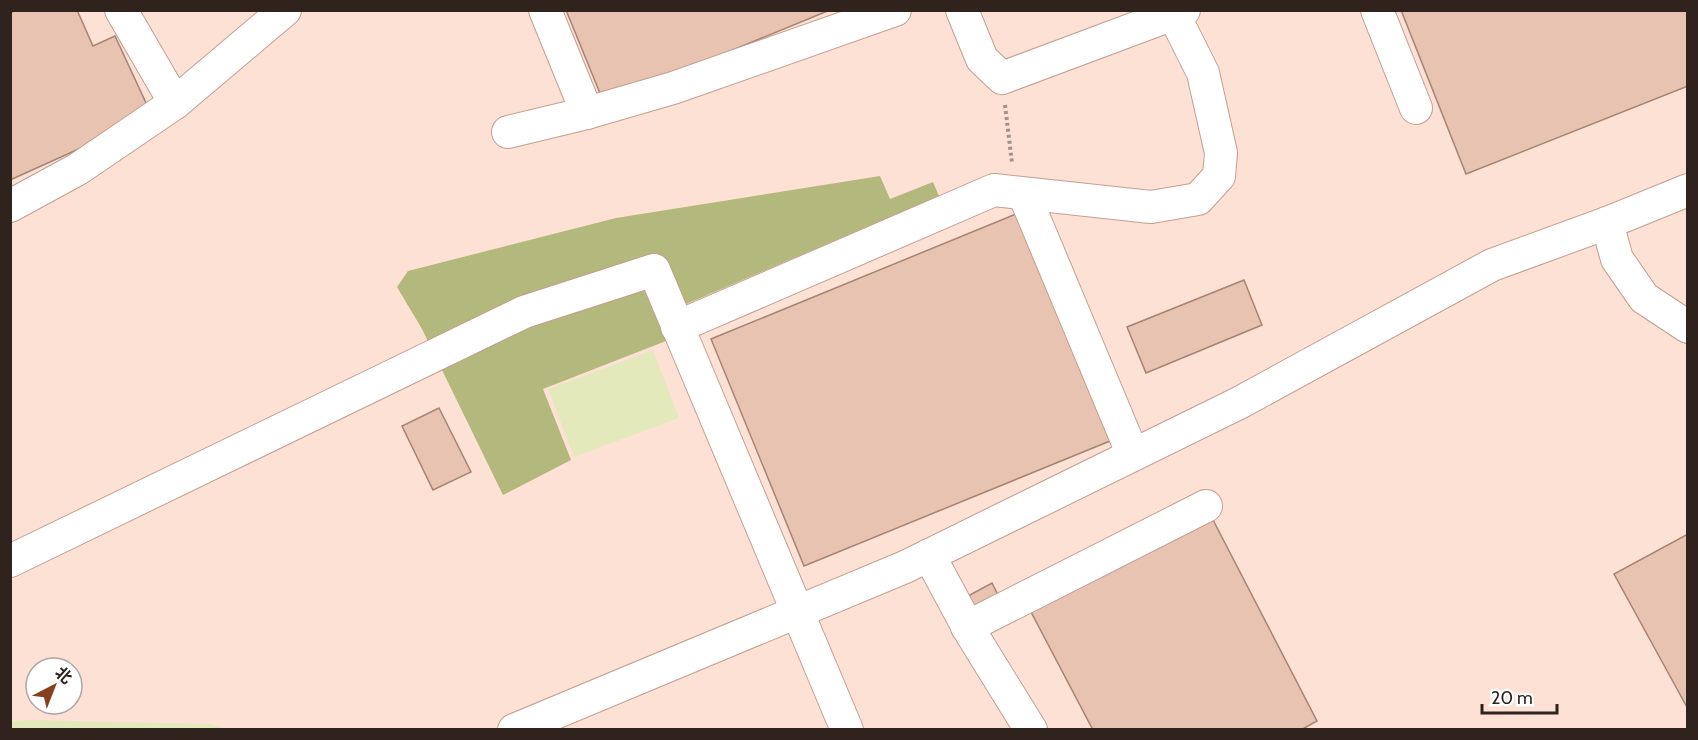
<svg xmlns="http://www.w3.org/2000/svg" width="1698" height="740" font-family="Cabin,'Noto Sans SC',sans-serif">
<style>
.built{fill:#fde1d4;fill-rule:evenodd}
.green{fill:#e4e9bc}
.forest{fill:#b3b87c}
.building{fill:#e8c3b2;stroke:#a68374;stroke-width:1.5}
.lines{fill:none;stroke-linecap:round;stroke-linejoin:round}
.minor-casing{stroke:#c39f8f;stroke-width:34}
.path{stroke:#a1928c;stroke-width:4;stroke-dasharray:3 3;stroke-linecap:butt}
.minor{stroke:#fff;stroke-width:32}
</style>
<rect width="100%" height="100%" fill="#ffefe8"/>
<path class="built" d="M10 11H1687V729H11ZM36 668H72V704H36Z"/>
<g class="green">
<path d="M653 350 679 418 574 457 548 389Z"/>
<path d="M31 720 209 724 228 729H11V721Z"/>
</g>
<path class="forest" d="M880 176 890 199 933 182 939 196 656 317 666 341 543 389 571 460 503 495 422 329 397 287 408 271 616 218Z"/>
<g class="building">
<path d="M16 10H77L93 46 115 36 152 116 10 180V13Z"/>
<path d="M566 10H830L604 103Z"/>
<path d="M1401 10H1688V86L1466 174Z"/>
<path d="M1016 214 1110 441 804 566 711 339Z"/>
<path d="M1244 280 1262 325 1146 373 1127 327Z"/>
<path d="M439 408 471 472 433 490 402 426Z"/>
<path d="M1211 516 1317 721 1301 730H1093L1030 610Z"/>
<path d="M1688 534V709L1614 574Z"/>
<path d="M992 583 999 597 973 610 966 597Z"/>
</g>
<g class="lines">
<defs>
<g id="minor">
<path d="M121 10 175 103"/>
<path d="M545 10 587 113"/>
<path d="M962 10 982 59 1002 78 1184 10"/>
<path d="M1377 10 1416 108"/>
<path d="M508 132 587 113 673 88 895 10"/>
<path d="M1024 194 1133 455"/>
<path d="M10 206 78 169 175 103 285 10"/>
<path d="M1607 223 1617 259 1644 298 1688 327"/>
<path d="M677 327 994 190 1151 207 1198 199 1219 176 1221 153 1203 73 1174 15"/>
<path d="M929 555 971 633 1031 730"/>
<path d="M10 561 524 312 654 270 847 730"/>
<path d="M967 627 1206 506"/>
<path d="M514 730 905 567 1239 403 1492 265 1607 223 1688 190"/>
</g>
</defs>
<use href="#minor" class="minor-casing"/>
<path class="path" d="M1005 105 1012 163"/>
<use href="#minor" class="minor"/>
</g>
<rect width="1698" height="740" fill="none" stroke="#30221c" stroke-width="24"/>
<g transform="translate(54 686) rotate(42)"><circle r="28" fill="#ffffff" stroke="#aca7a4" stroke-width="1.5"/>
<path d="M0-4.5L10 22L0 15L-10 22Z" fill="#873e21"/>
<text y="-9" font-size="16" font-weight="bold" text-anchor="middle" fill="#30221c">北</text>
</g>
<path d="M1482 704v9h75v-9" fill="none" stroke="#30221c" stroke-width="3"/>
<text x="1491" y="704" font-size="18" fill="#30221c" stroke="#ffffff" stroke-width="4.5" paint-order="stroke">20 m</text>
</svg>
